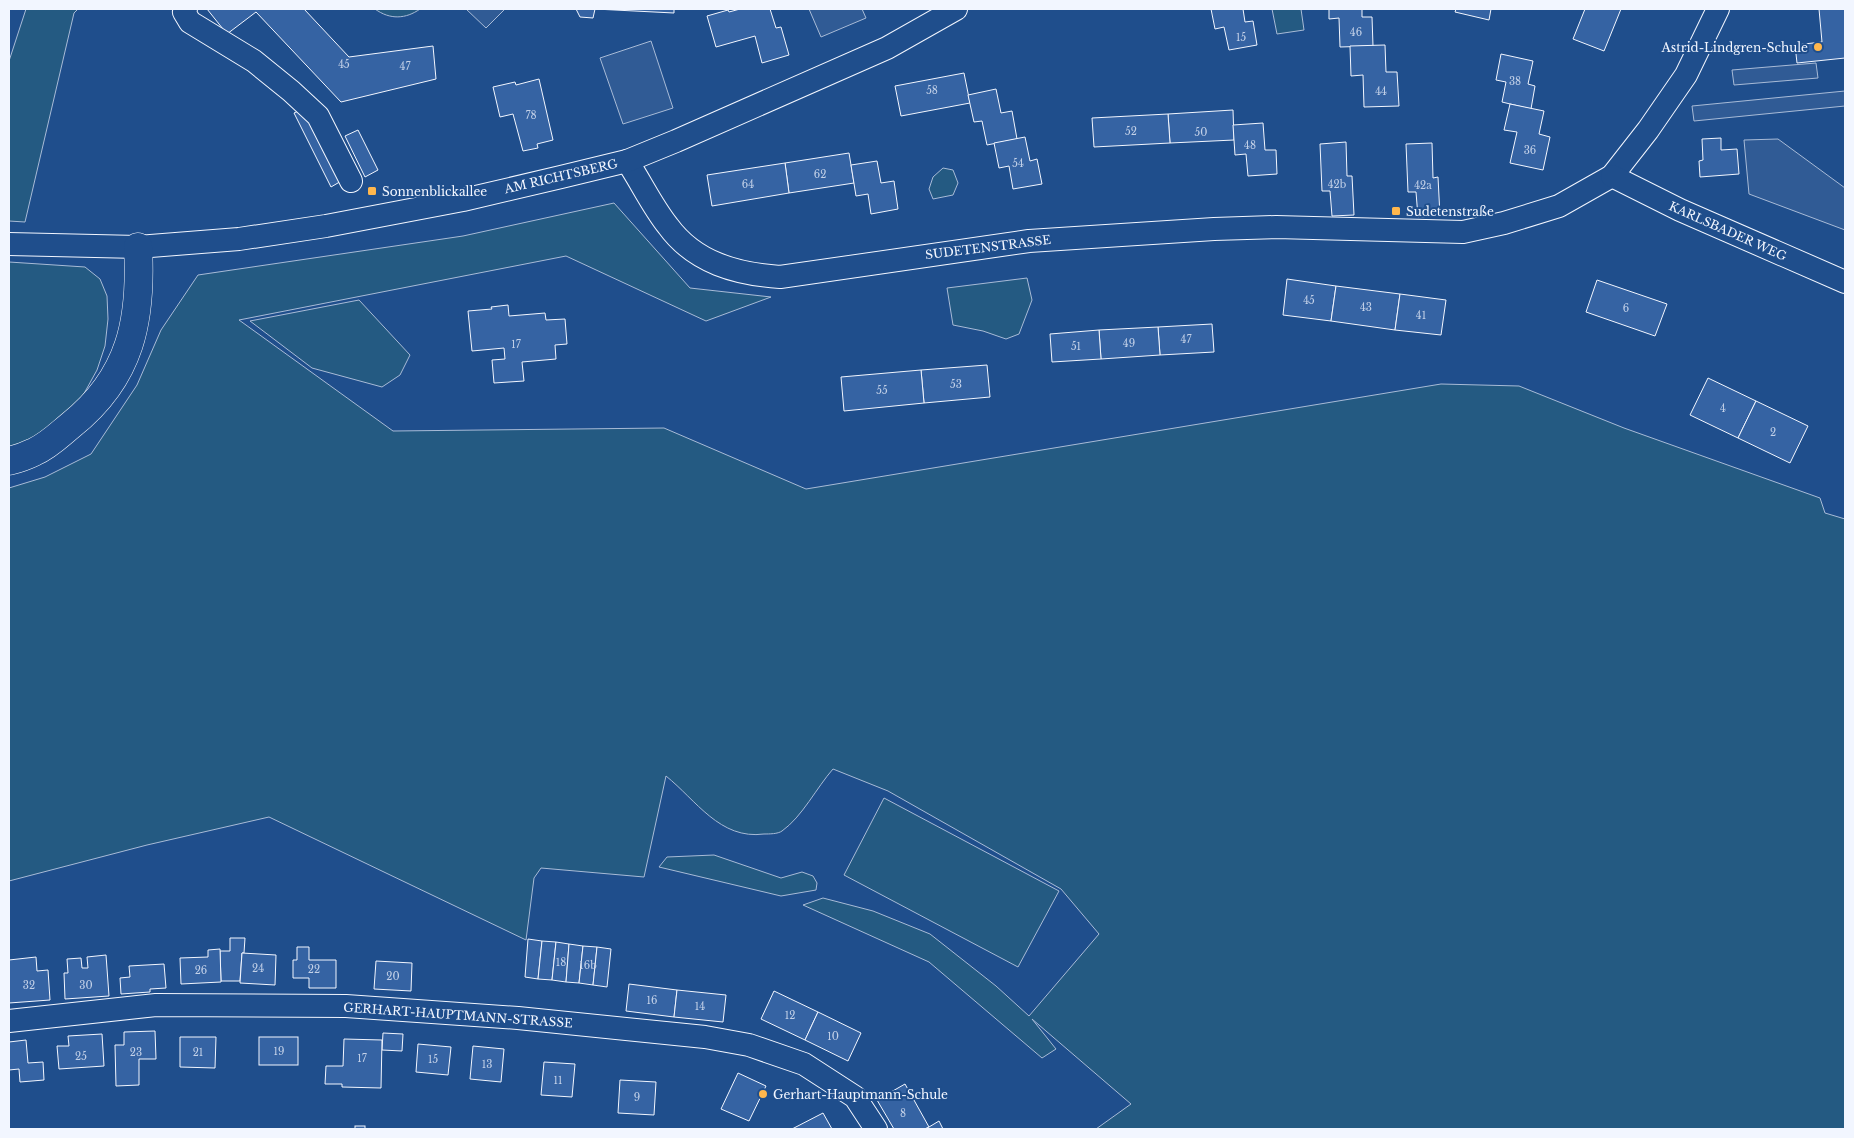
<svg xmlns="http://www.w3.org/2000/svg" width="1854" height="1138" font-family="'Libre Baskerville',serif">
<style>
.green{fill:#245a82;stroke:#a8bbd7}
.parking{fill:#305b95;stroke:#a8bbd7}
.building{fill:#3563a3;stroke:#f2f6ff}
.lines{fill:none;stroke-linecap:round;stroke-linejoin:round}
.minor-casing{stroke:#f2f6ff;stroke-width:24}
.major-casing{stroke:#f2f6ff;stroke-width:29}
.minor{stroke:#1f4e8c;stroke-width:22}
.major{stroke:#1f4e8c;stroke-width:28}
.poi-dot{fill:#ffb74d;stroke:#1f4e8c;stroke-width:2}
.labels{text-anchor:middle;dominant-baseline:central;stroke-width:4;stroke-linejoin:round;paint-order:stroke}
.number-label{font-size:10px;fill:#c3d1e8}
.poi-label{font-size:12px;fill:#f2f6ff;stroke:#1f4e8c;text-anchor:start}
.street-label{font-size:12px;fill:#f2f6ff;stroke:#1f4e8c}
</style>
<rect width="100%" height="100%" fill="#1f4e8c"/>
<g class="green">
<path d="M26 9H78L74 13 25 222 9 221V61Z"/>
<path d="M375 9H420C406 19 390 20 375 9Z"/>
<path d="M1272 9H1301L1304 30 1277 34Z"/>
<path d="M943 168 953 170 958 183 953 195 933 199 929 189 933 177Z"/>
<path d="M614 203 690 288 771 297 706 321 566 256 239 320 393 431 664 428 806 489 1441 384 1519 386 1624 428 1820 498 1825 513 1845 519V1129H1096L1131 1104 1032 1019 1056 1049 1042 1058 929 962 803 905 823 898 873 911 930 934 996 986 1029 1016 1099 934 1061 889 888 791 833 769C817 787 802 817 782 831 778 834 769 834 764 834 720 840 696 800 666 776L644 877 541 868 534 878 526 940 269 817 147 845 9 881V488L45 477 91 454 137 385 161 330 198 275 463 236Z"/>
<path d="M9 262 85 267 100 279 107 296 108 319 105 346 97 370 81 399 31 441 9 449Z"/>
<path d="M1027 278 1032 300 1019 334 1006 339 983 331 953 325 947 288Z"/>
<path d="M359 300 410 355 400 375 382 387 312 368 250 321Z"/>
<path d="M884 798 1059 891 1018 967 844 875Z"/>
<path d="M714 855 781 878 802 872 813 876 817 883 816 890 781 896 659 867 667 857Z"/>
</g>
<g class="parking">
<path d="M466 9H505L486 28Z"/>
<path d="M809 9H862L866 18 821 37Z"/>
<path d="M651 41 673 108 623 124 600 58Z"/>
<path d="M1816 63 1818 78 1734 85 1732 70Z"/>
<path d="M1845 91V106L1694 121 1692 106Z"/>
<path d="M1778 139 1845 188V230L1749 194 1744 140Z"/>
</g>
<g class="building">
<path d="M207 9H304L349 57 433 46 436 79 341 102 256 12 227 34Z"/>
<path d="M576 9H674V13L595 9 593 18 580 17Z"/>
<path d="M740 9H770L776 28 781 27 789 55 762 63 755 36 716 47 707 16 728 10 729 12Z"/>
<path d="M1211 9H1243L1245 22 1253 21 1257 45 1229 50 1224 27 1215 29Z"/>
<path d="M1329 9H1362V17H1372L1373 46 1340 47 1339 18 1329 19Z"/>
<path d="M1456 9H1491L1489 20 1455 12Z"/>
<path d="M1585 9H1621L1604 51 1573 39Z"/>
<path d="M1819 9H1845V58L1797 63 1795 45 1822 42Z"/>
<path d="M1385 45 1386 72H1397L1399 106 1364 107 1363 75 1351 76 1350 46Z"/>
<path d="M1501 54 1533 61 1528 84 1535 86 1531 109 1502 102 1506 82 1496 80Z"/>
<path d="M964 73 970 103 901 116 895 86Z"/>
<path d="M539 79 553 140 537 144 538 148 523 151 513 114 500 117 493 87 515 82 516 85Z"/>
<path d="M996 89 1001 113 1012 111 1017 139 987 145 982 121 974 122 968 95Z"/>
<path d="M1510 104 1544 111 1539 134 1550 137 1543 170 1510 163 1517 132 1504 130Z"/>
<path d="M307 107 343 180 331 187 294 113Z"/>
<path d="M1233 110 1234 140 1170 143 1168 114Z"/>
<path d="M1168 114 1170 143 1094 147 1092 118Z"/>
<path d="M1263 123 1265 150H1276L1277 174 1248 176 1246 154 1235 155 1233 125Z"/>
<path d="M358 130 378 170 365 177 345 136Z"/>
<path d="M1025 137 1030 161 1037 159 1042 184 1013 189 1009 166 999 168 994 143Z"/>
<path d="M1721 138V150L1737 149 1739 174 1700 177 1699 161 1703 160 1702 139Z"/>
<path d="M1346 142 1347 176H1352L1354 215 1332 216 1330 191H1322L1320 144Z"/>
<path d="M1432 143 1433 178 1438 177 1440 216 1418 217 1416 192H1408L1406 144Z"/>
<path d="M849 153 854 183 789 193 785 163Z"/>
<path d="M877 161 881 183 894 181 898 209 871 214 868 194 856 196 851 165Z"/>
<path d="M785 163 789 193 712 206 707 175Z"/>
<path d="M1287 279 1336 286 1331 321 1283 315Z"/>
<path d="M1597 280 1667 304 1655 336 1586 312Z"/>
<path d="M1336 286 1400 294 1395 330 1331 321Z"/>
<path d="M1400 294 1446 300 1441 335 1395 330Z"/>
<path d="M508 305 509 316 545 313 546 320 565 319 567 344 555 345 556 359 522 362 524 381 494 383 492 360 505 359 504 348 472 351 468 311 492 309 491 307Z"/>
<path d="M1212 324 1214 352 1160 355 1158 327Z"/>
<path d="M1158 327 1160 355 1101 359 1099 330Z"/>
<path d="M1099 330 1101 359 1052 362 1050 334Z"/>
<path d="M987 365 990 397 924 403 921 370Z"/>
<path d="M921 370 924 403 844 411 841 377Z"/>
<path d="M1708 378 1756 401 1738 438 1690 415Z"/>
<path d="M1756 401 1808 426 1790 463 1738 438Z"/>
<path d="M230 938H245L244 953H242L240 981H221L220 951H230Z"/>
<path d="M528 939 542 941 538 979 525 977Z"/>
<path d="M542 941 556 942 552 980 538 979Z"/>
<path d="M556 942 569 944 566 982 552 980Z"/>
<path d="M569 944 583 946 579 983 566 982Z"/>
<path d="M583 946 597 947 593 985 579 983Z"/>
<path d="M297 947H309V960H336V988H309V978H293V960H297Z"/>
<path d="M597 947 611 949 607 987 593 985Z"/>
<path d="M220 949 221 982 181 984 180 958 208 957V950Z"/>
<path d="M242 953 276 955 275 985 240 983Z"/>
<path d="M106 955 109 996 65 999 64 973H68L67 959 81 958 82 968H88L87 957Z"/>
<path d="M36 957 37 971 48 970 50 1000 9 1003V960Z"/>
<path d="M376 961 412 963 411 991 374 989Z"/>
<path d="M164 964 166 988 150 989V992L121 994 120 978 130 977 129 966Z"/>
<path d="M629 984 677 990 674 1017 626 1011Z"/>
<path d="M677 990 726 995 723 1022 674 1017Z"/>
<path d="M774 991 818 1012 805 1040 761 1019Z"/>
<path d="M818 1012 861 1033 848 1061 805 1040Z"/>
<path d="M155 1031 156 1059H139V1085L116 1086 115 1045H124V1032Z"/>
<path d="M383 1033 403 1034 402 1051 382 1050Z"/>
<path d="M102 1034 104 1066 59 1069 57 1046H69L68 1036Z"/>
<path d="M180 1037H216L215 1068 180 1067Z"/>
<rect x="259" y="1037" width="39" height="28"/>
<path d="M344 1039 382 1040 381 1088 342 1087V1084H325L326 1066H343Z"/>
<path d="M26 1040 28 1063 43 1062 44 1080 20 1082 19 1069 9 1070V1042Z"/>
<path d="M418 1044 451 1047 448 1075 416 1072Z"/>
<path d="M473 1046 504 1049 501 1082 470 1079Z"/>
<path d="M544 1062 575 1064 572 1097 541 1095Z"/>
<path d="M738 1073 766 1086 749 1121 721 1109Z"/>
<path d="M620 1080 656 1082 654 1115 618 1113Z"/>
<path d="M905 1084 929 1127 925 1129H894L877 1100Z"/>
<path d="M823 1113 832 1129H792Z"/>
<path d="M939 1121 943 1129H925L929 1127Z"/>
<rect x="355" y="1126" width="10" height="3"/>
</g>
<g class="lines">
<defs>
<g id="minor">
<path d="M186 9 184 12 190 22 254 61 291 91 318 116 351 181"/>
<path d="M627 161C641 182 652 206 668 226 695 263 737 274 780 277L1029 241 1214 229 1276 227 1463 232 1504 223 1559 206 1612 176 1648 130 1686 75 1718 9"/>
<path d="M1612 176 1680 210 1845 282"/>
<path d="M9 244 138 247 239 239 326 226 463 200 561 177 627 161 676 141 887 48 956 9"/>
<path d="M9 1021 156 1005 346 1006 518 1018 705 1037 749 1045 804 1064 855 1097 876 1129"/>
</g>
<path id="major" d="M9 461C17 459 26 456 34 452 48 446 60 434 71 425 131 377 142 320 138 247"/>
</defs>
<use href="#minor" class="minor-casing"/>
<use href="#major" class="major-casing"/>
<use href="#minor" class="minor"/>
<use href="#major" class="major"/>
</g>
<g class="poi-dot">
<circle cx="1818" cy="47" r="5"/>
<rect x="367" y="186" width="10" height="10" rx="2.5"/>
<rect x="1391" y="206" width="10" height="10" rx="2.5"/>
<circle cx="763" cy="1094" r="5"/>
</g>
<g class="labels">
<g class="number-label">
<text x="1356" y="32">46</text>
<text x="1241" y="37">15</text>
<text x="344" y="64">45</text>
<text x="405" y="66">47</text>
<text x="1515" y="81">38</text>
<text x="932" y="90">58</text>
<text x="1381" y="91">44</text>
<text x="531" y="115">78</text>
<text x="1131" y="131">52</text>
<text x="1201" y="132">50</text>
<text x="1250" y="145">48</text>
<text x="1530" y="150">36</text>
<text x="1018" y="163">54</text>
<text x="820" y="174">62</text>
<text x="748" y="184">64</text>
<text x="1337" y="184">42b</text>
<text x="1423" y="185">42a</text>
<text x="1309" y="300">45</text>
<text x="1366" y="307">43</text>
<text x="1626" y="308">6</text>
<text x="1421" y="315">41</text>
<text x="1186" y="339">47</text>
<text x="1129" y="343">49</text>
<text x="516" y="344">17</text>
<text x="1076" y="346">51</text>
<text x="956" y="384">53</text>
<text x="882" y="390">55</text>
<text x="1723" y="408">4</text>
<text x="1773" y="432">2</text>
<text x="561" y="962">18</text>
<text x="588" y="965">16b</text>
<text x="258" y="968">24</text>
<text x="314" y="969">22</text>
<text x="201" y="970">26</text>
<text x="393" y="976">20</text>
<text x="29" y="985">32</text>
<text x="86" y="985">30</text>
<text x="652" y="1000">16</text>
<text x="700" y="1006">14</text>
<text x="790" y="1015">12</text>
<text x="833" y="1036">10</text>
<text x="279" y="1051">19</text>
<text x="136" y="1052">23</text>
<text x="198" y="1052">21</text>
<text x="81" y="1056">25</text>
<text x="362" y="1058">17</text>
<text x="433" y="1059">15</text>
<text x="487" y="1064">13</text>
<text x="558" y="1080">11</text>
<text x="637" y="1097">9</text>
<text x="903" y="1113">8</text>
</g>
<g class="poi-label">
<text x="1808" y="47" text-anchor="end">Astrid-Lindgren-Schule</text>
<text x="382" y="191">Sonnenblickallee</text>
<text x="1406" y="211">Sudetenstraße</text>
<text x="773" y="1094">Gerhart-Hauptmann-Schule</text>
</g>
<g class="street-label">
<text transform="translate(561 176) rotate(-13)">AM RICHTSBERG</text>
<text transform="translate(1728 231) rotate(24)">KARLSBADER WEG</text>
<text transform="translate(988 247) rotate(-7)">SUDETENSTRASSE</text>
<text transform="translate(458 1015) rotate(4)">GERHART-HAUPTMANN-STRASSE</text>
</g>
</g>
<rect width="1854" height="1138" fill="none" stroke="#f2f6ff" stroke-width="20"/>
</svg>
